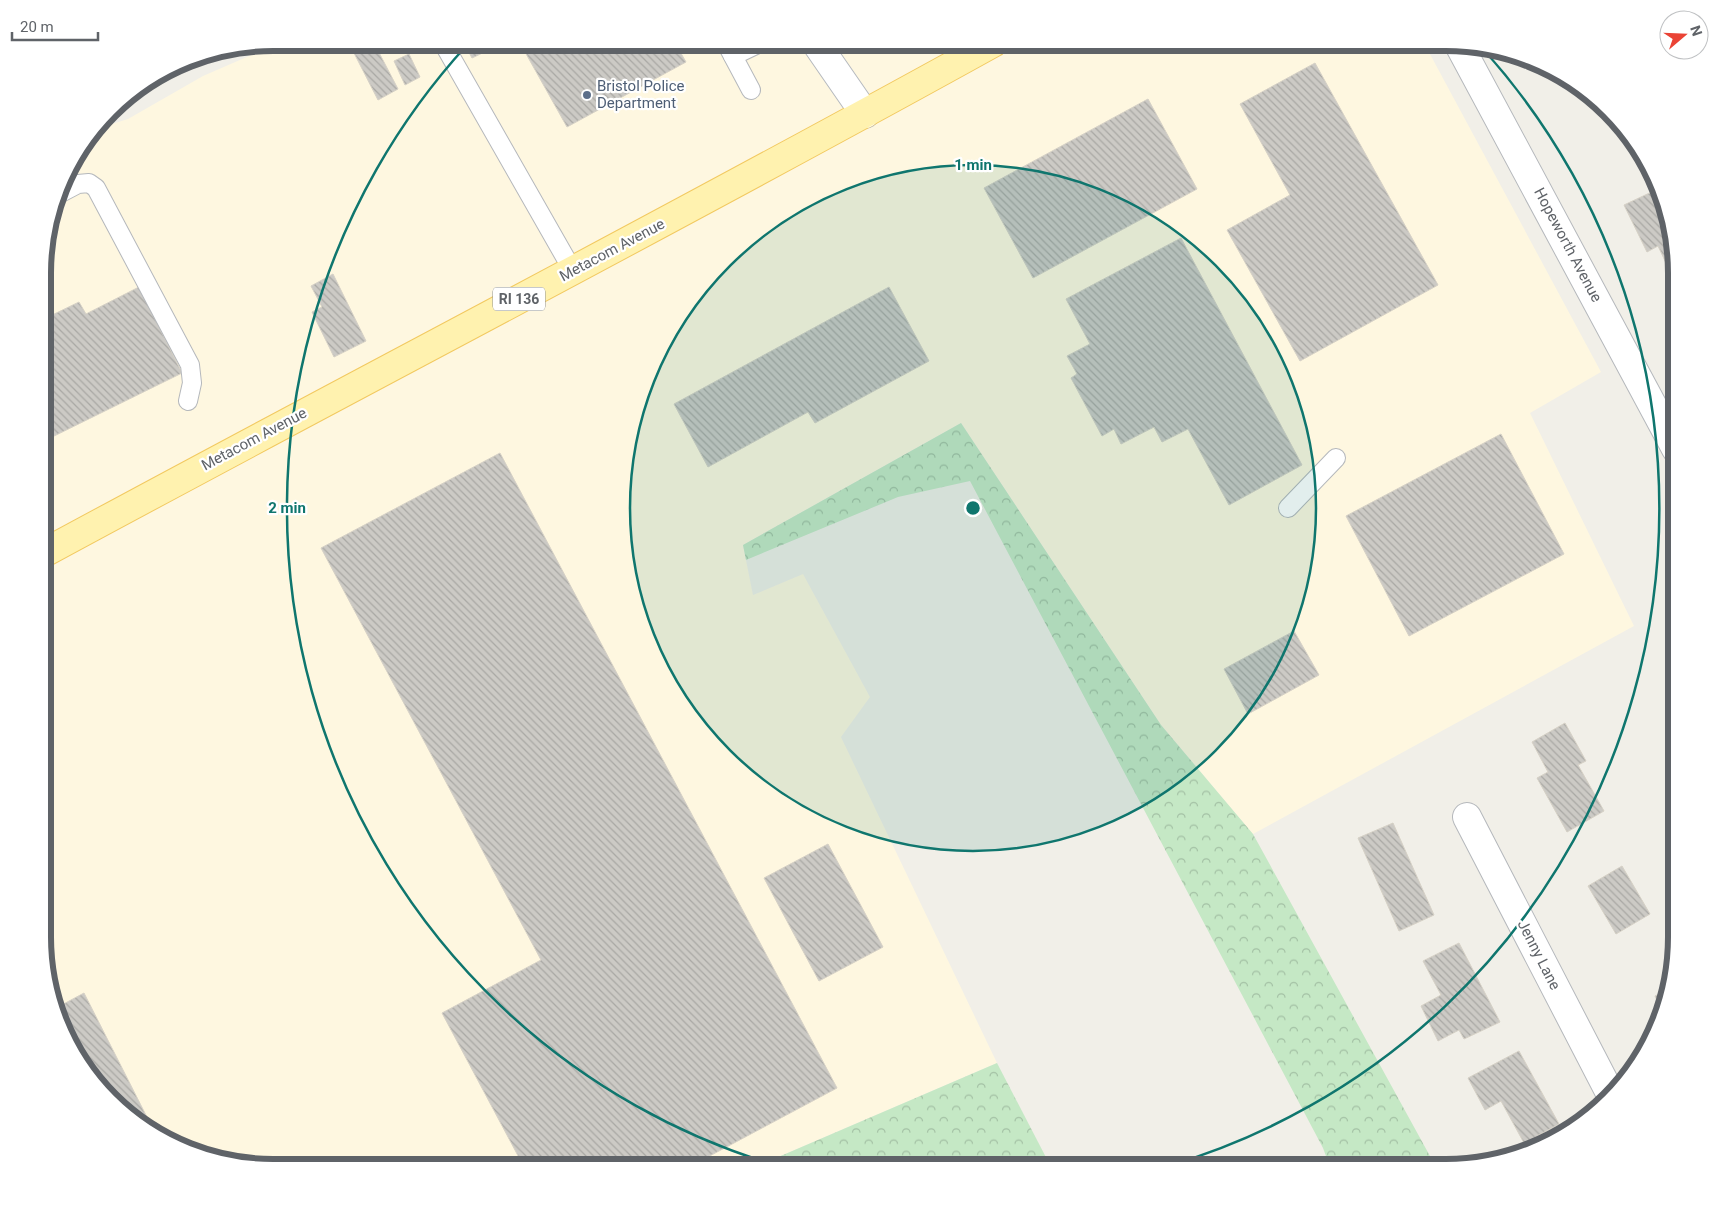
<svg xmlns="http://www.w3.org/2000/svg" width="1719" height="1210" font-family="Roboto,sans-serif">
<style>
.commercial{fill:#fef7e0}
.forest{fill:url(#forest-crowns)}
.building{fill:url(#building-back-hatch);stroke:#d6d1c6}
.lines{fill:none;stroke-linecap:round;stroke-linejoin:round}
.service-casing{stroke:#b5b8bc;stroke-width:20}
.minor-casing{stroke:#b5b8bc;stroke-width:30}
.tertiary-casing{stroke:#b5b8bc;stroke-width:30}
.secondary-casing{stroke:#b6babf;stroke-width:30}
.primary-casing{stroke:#f2c960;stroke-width:30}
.service{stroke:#fff;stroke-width:18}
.minor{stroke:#fff;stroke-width:28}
.tertiary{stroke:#fff;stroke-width:28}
.secondary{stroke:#fff;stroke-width:28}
.primary{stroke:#fff2af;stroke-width:28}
.ring{fill:none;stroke:#0f766e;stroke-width:2.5}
.service-dot{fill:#5c6f8a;stroke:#fff;stroke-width:2}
.labels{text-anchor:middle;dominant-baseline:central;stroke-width:4.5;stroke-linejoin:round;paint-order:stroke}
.shield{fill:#fff;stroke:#8f9295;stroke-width:1}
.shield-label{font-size:14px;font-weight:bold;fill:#5f6368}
.service-label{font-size:15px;fill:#4e5e75;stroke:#fff;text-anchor:start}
.street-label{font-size:15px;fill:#5f6368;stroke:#fff}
.rim{fill:none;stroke:#5f6368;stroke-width:6}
.centre{fill:#0f766e;stroke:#fff;stroke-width:2.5}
.ring-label{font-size:15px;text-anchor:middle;font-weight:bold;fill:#0f766e;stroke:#fff;stroke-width:4.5;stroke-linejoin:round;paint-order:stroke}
</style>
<defs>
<pattern id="forest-crowns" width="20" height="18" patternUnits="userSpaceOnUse" patternTransform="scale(1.25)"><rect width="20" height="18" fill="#c5e8c5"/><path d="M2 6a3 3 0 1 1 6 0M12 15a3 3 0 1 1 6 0" fill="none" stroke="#a3c0a4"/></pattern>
<pattern id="building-back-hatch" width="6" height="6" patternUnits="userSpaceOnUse" patternTransform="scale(1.25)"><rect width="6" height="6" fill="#cccac5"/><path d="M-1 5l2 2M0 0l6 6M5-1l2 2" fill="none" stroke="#a9a8a4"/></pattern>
</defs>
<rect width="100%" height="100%" fill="#f1efe8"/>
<path class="commercial" d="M277 43H1424L1601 372 1530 413 1634 626 1253 834 1161 725 961 423 743 545 753 595 803 574 870 697 841 737 997 1063 755 1167H258L198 1155 133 1120 73 1052 44 967V243L66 171 99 128 128 119 203 76 265 49Z"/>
<g class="forest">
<path d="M961 423 1161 725 1253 834 1436 1167H1330L1323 1148 970 481 898 497 746 560 743 545Z"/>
<path d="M997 1063 1051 1167H755Z"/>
</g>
<g class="building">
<path d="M374 43 398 89 378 100 354 53Z"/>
<path d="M464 43H492L495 47 472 58Z"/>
<path d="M520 43H675L686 62 567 127Z"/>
<path d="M409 54 420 77 405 85 394 61Z"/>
<path d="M1315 63 1438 285 1300 361 1227 230 1290 195 1240 104Z"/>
<path d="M1148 99 1197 189 1033 278 984 188Z"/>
<path d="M1658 189 1676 258 1675 282 1658 246 1647 252 1624 205Z"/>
<path d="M1181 238 1302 465 1229 505 1188 429 1162 442 1154 427 1121 444 1114 429 1102 436 1071 378 1077 374 1067 356 1090 344 1066 299Z"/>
<path d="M333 274 366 341 334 357 312 312 322 307 311 286Z"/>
<path d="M139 287 182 373 44 441V319L79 302 86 314Z"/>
<path d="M889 287 929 361 815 423 808 412 708 467 674 404Z"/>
<path d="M1501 434 1564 554 1409 636 1346 516Z"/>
<path d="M500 453 837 1088 689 1167H524L442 1013 541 960 321 548Z"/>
<path d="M1294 631 1319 675 1248 714 1224 669Z"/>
<path d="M1676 695V721L1666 700Z"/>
<path d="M1565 723 1586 761 1578 765 1604 811 1567 832 1537 778 1548 772 1532 742Z"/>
<path d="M1393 823 1434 915 1399 931 1358 838Z"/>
<path d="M828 844 883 947 819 981 764 878Z"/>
<path d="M1622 866 1650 914 1616 934 1588 886Z"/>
<path d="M1459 943 1500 1022 1464 1039 1459 1030 1438 1041 1421 1006 1441 995 1423 961Z"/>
<path d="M1669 989 1664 1012 1663 1014 1655 996Z"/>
<path d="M84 993 154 1131 133 1120 73 1052 58 1007Z"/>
<path d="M1519 1051 1559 1124 1524 1143 1501 1101 1485 1110 1468 1078Z"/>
</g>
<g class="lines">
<defs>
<g id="service">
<path d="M443 43 573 271"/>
<path d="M726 43 751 90"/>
<path d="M733 56 760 43"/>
<path d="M59 194 78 184 89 183 96 188 190 365 192 383 188 401"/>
<path d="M1288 508 1336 458"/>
</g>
<path id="minor" d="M1467 817 1610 1093"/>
<path id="tertiary" d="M1458 43 1676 449"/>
<path id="secondary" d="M816 43 865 114"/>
<path id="primary" d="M44 553C360 382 679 217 993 43"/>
</defs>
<use href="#service" class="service-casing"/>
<use href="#minor" class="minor-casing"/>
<use href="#tertiary" class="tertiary-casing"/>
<use href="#secondary" class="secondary-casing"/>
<use href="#primary" class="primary-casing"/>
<use href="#service" class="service"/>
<use href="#minor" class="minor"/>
<use href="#tertiary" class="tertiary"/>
<use href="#secondary" class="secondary"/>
<use href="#primary" class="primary"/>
</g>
<circle cx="973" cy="508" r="343" fill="#0f766e" fill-opacity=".12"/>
<g class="ring">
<circle cx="973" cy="508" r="343"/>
<path d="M778 1166A686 686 0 0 1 467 45M1483 49A686 686 0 0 1 1168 1166"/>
</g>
<circle class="service-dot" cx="587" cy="95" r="5"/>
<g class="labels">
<rect class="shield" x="493" y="287.5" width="52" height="23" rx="4"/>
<g class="shield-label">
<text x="519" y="299">RI 136</text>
</g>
<g class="service-label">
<text x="597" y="86">Bristol Police<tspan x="597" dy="17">Department</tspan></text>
</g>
<g class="street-label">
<text transform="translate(1568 245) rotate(62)">Hopeworth Avenue</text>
<text transform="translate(612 250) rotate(-28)">Metacom Avenue</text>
<text transform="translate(254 439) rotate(-28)">Metacom Avenue</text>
<text transform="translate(1539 955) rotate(63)">Jenny Lane</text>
</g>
</g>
<path d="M0 0H1719V1210H0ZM273 51H1446A222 222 0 0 1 1668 273V937A222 222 0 0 1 1446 1159H273A222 222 0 0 1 51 937V273A222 222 0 0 1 273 51Z" fill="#fff" fill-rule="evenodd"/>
<path class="rim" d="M273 51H1446A222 222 0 0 1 1668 273V937A222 222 0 0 1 1446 1159H273A222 222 0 0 1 51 937V273A222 222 0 0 1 273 51Z"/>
<circle cx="973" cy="508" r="8" class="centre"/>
<g class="ring-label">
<text x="973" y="170">1 min</text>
<text x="287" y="513">2 min</text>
</g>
<g transform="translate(1684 35) rotate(71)"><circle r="24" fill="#ffffff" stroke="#bfc1c3"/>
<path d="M0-4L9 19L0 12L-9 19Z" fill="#ea4335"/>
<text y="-8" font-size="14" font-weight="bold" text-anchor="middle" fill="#5f6368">N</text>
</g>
<path d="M12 32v8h86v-8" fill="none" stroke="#5f6368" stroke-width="2.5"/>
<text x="20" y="32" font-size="15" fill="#5f6368" stroke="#ffffff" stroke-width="4" paint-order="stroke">20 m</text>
</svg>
